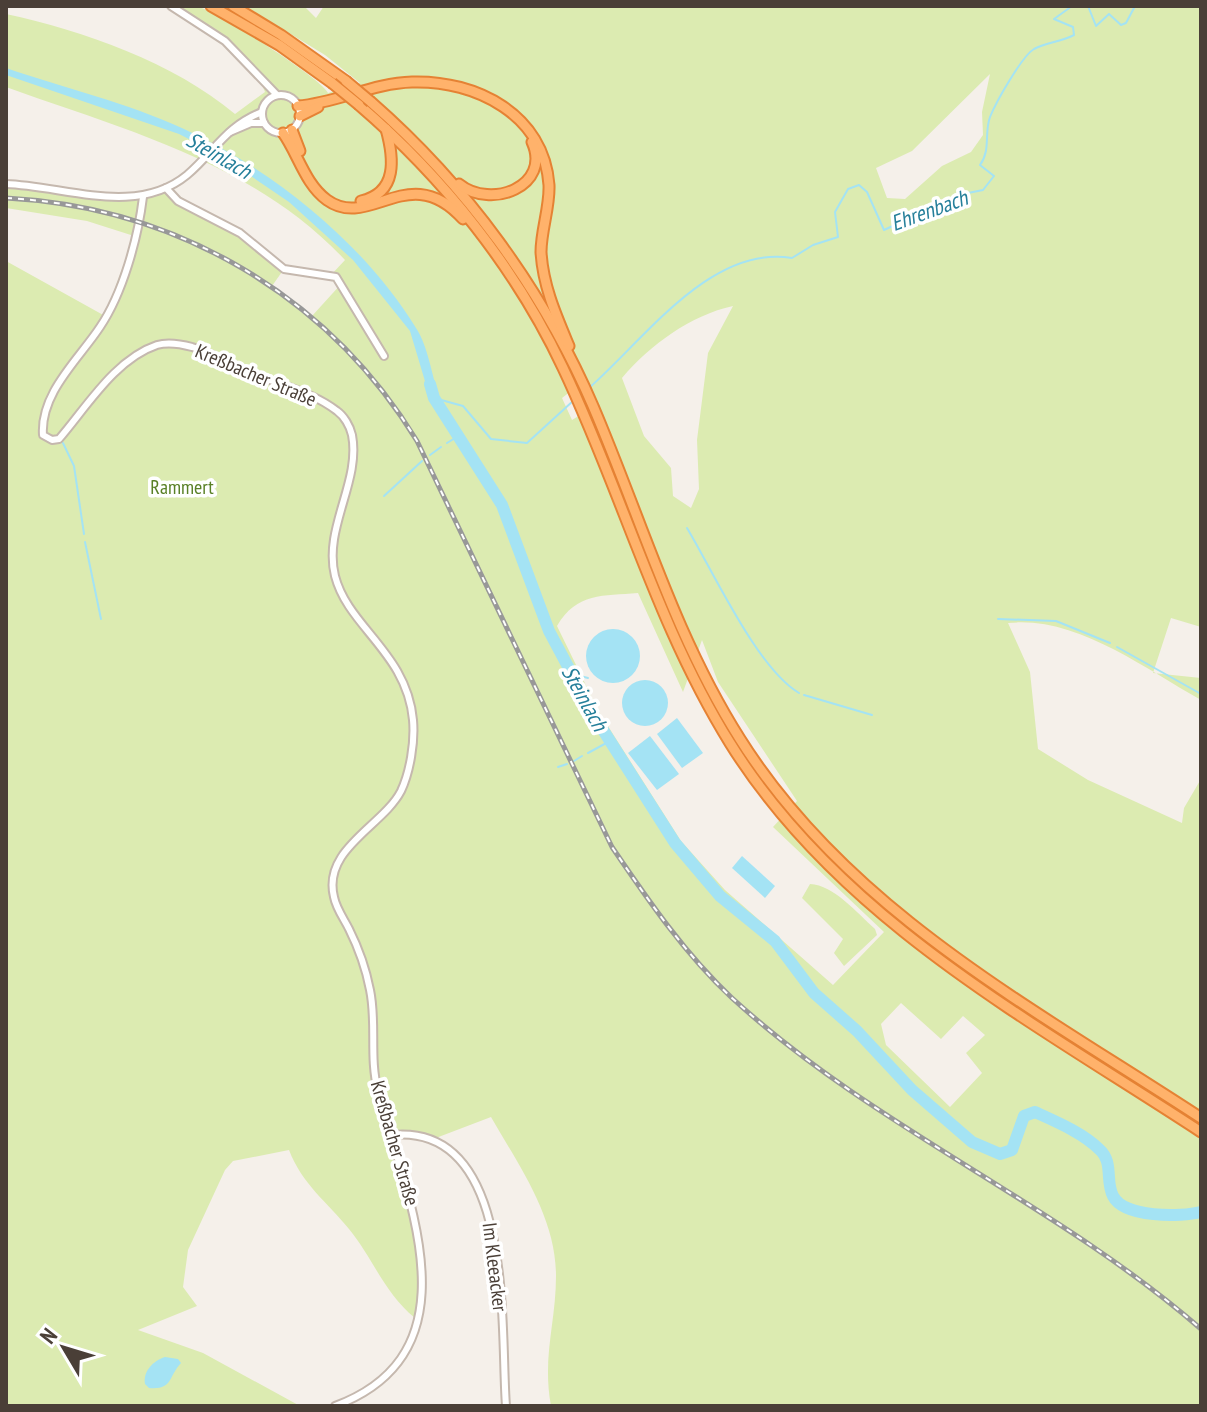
<svg xmlns="http://www.w3.org/2000/svg" width="1207" height="1412" font-family="'PT Sans Narrow',sans-serif">
<style>
.green{fill:#dcebb1;fill-rule:evenodd}
.water{fill:#a4e3f4}
.lines{fill:none;stroke-linecap:round;stroke-linejoin:round}
.stream{stroke:#a4e3f4;stroke-width:2}
.river{stroke:#a4e3f4;stroke-width:12}
.minor-casing{stroke:#c5b8ae;stroke-width:10}
.highway-casing{stroke:#e58234;stroke-width:13}
.minor{stroke:#fff;stroke-width:6}
.highway{stroke:#ffb26b;stroke-width:9}
.rail-casing{stroke:#989898;stroke-width:5}
.rail{stroke:#fff;stroke-width:2;stroke-dasharray:6;stroke-linecap:butt}
.highway-bridge-casing{stroke:#e58234;stroke-width:13;stroke-linecap:butt}
.highway-bridge{stroke:#ffb26b;stroke-width:9}
.labels{text-anchor:middle;dominant-baseline:central;stroke-width:7;stroke-linejoin:round;paint-order:stroke}
.street-label{font-size:20px;fill:#4a3f37;stroke:#fff}
.park-label{font-size:20px;fill:#598026;stroke:#fff}
.water-label{font-size:22px;font-style:italic;fill:#257f9a;stroke:#fff}
</style>
<rect width="100%" height="100%" fill="#f5f0ea"/>
<g class="green">
<path d="M171 6C179 6 188 5 196 6 213 9 322 79 328 93L360 83 325 55 245 6H304L316 18 324 6H1201V627L1171 618 1153 673 1201 678V700C1143 668 1077 616 1008 623L1030 672 1038 749 1088 780 1182 823 1184 808 1201 779V1406H551C542 1357 556 1323 556 1276 556 1217 519 1166 491 1117L428 1141 393 1135C407 1195 426 1256 415 1318 384 1293 373 1258 349 1229 327 1202 302 1184 289 1150L233 1161 225 1170 188 1250 183 1287 197 1306 138 1330 203 1353 300 1406H6V261L105 316 134 236 87 221 6 208V184L114 197 166 188 240 233 284 269 272 286 312 316 342 283 331 275 345 260C254 163 128 131 6 87V14C84 31 173 62 235 114L265 92C251 52 204 30 171 6ZM990 74 982 112 983 135 971 152 942 166 905 199 887 198 876 168 912 151ZM733 306 708 353 697 440 699 489 691 508 673 496 671 468 644 436 622 378C650 345 691 315 733 306ZM584 381 593 407 572 420 562 398ZM638 593 683 692 702 640 718 682 797 801 773 827 884 932 833 985 725 890 681 841 599 712 557 626C577 592 603 596 638 593ZM901 1003 941 1039 963 1016 985 1035 966 1053 982 1073 950 1107 886 1045 881 1024Z"/>
<path d="M810 884C834 885 857 913 875 929L877 935 844 966 834 953 843 939 802 898Z"/>
</g>
<g class="water">
<path d="M6 68C64 88 128 103 184 129 273 170 364 243 416 328 428 346 432 376 439 397L430 398 410 331 353 260 289 202 220 155 179 134 6 75Z"/>
<circle cx="613" cy="656" r="27"/>
<circle cx="645" cy="703" r="23"/>
<path d="M677 718 703 753 682 768 657 734Z"/>
<path d="M650 736 679 774 657 790 628 753Z"/>
<path d="M742 856 775 886 765 898 732 868Z"/>
<path d="M165 1357 178 1359 181 1363C168 1377 173 1390 149 1388L145 1384C143 1371 153 1361 165 1357Z"/>
</g>
<g class="lines">
<g class="stream">
<path d="M1088 6 1096 26 1109 14 1121 25 1126 23 1135 6"/>
<path d="M590 387C643 341 711 244 792 258L813 245 838 237 835 212 848 189 859 185 867 192 884 230 912 217 942 210 963 194 983 190 994 176 980 165C991 150 984 133 990 117 996 102 1022 56 1034 49 1047 42 1061 42 1074 35L1073 27 1054 19 1072 6"/>
<path d="M434 398 463 406 491 439 527 443 573 401"/>
<path d="M63 443 74 466 84 534"/>
<path d="M447 443 460 435"/>
<path d="M430 455 441 447"/>
<path d="M384 496 422 461"/>
<path d="M687 528C714 573 757 668 799 693"/>
<path d="M85 542 101 619"/>
<path d="M998 619 1056 621 1110 643"/>
<path d="M1117 647 1201 694"/>
<path d="M572 674 588 678"/>
<path d="M804 695 872 715"/>
<path d="M588 753 610 741"/>
<path d="M574 761 582 756"/>
<path d="M558 767 567 764"/>
</g>
<path class="river" d="M430 384 434 398 502 505 549 631 596 719 675 843 720 896 775 941 814 993 857 1031 912 1090 972 1142 1000 1154 1012 1150 1024 1116 1035 1112C1057 1122 1083 1133 1099 1149 1114 1162 1105 1181 1113 1196 1124 1218 1181 1217 1201 1212"/>
<defs>
<g id="minor">
<path d="M171 6 225 41 277 95"/>
<circle cx="281" cy="114" r="19"/>
<path d="M230 132 251 123H264"/>
<path d="M6 184C65 186 136 217 187 175 215 151 226 126 262 112"/>
<path d="M166 188 178 201 240 233 284 269 336 277 384 356"/>
<path d="M143 197C138 238 123 293 100 327 79 359 40 393 43 435L52 440 59 439C86 408 115 359 157 345 167 342 181 344 192 347 212 353 232 365 252 373 279 385 313 392 337 411 344 416 350 426 352 435 361 482 323 528 335 576 348 627 407 653 413 720 415 742 410 772 401 791 383 826 322 849 334 897 336 908 344 919 349 929 359 949 366 969 370 990 377 1023 369 1058 378 1091 406 1197 480 1352 335 1406"/>
<path d="M393 1135C516 1124 500 1330 506 1406"/>
</g>
<g id="highway">
<path d="M211 6 279 45 332 83"/>
<path d="M233 6 281 35 346 81"/>
<path d="M371 102C466 185 543 290 593 406 641 518 674 635 740 739 849 912 1035 1009 1201 1118"/>
<path d="M359 105C443 177 516 268 563 368 622 492 657 626 730 743 840 920 1032 1021 1201 1132"/>
<path d="M298 106C337 103 373 83 412 82 477 80 544 115 549 185 550 207 541 230 541 252 543 286 556 315 569 346"/>
<path d="M300 116 318 107"/>
<path d="M292 130 300 151"/>
<path d="M283 133C298 154 305 184 327 200 370 231 409 159 463 219"/>
<path d="M459 184C491 210 552 186 532 142"/>
<path d="M361 201C398 193 394 158 386 129"/>
</g>
</defs>
<use href="#minor" class="minor-casing"/>
<use href="#highway" class="highway-casing"/>
<use href="#minor" class="minor"/>
<use href="#highway" class="highway"/>
<defs>
<path id="rail" d="M6 198C176 207 328 295 417 441L612 847C648 900 685 954 732 998 874 1128 1056 1203 1201 1329"/>
</defs>
<use href="#rail" class="rail-casing"/>
<use href="#rail" class="rail"/>
<defs>
<g id="highway-bridge">
<path d="M346 81 371 102"/>
<path d="M332 83 359 105"/>
</g>
</defs>
<use href="#highway-bridge" class="highway-bridge-casing"/>
<use href="#highway-bridge" class="highway-bridge"/>
</g>
<g class="labels">
<g class="street-label">
<text transform="translate(256 375) rotate(23)">Kreßbacher Straße</text>
<text transform="translate(395 1143) rotate(74)">Kreßbacher Straße</text>
<text transform="translate(495 1267) rotate(83)">Im Kleeacker</text>
</g>
<g class="park-label">
<text x="182" y="487">Rammert</text>
</g>
<g class="water-label">
<text transform="translate(219 155) rotate(30)">Steinlach</text>
<text transform="translate(929 210) rotate(-20)">Ehrenbach</text>
<text transform="translate(585 698) rotate(61)">Steinlach</text>
</g>
</g>
<rect width="1207" height="1412" fill="none" stroke="#4a3f37" stroke-width="16"/>
<g transform="translate(64 1348) rotate(308)" stroke="#ffffff" stroke-width="6" paint-order="stroke">
<path d="M0-6L14 30L0 20L-14 30Z" fill="#4a3f37"/>
<text y="-12" font-size="22" font-weight="bold" text-anchor="middle" fill="#4a3f37">N</text>
</g>
</svg>
